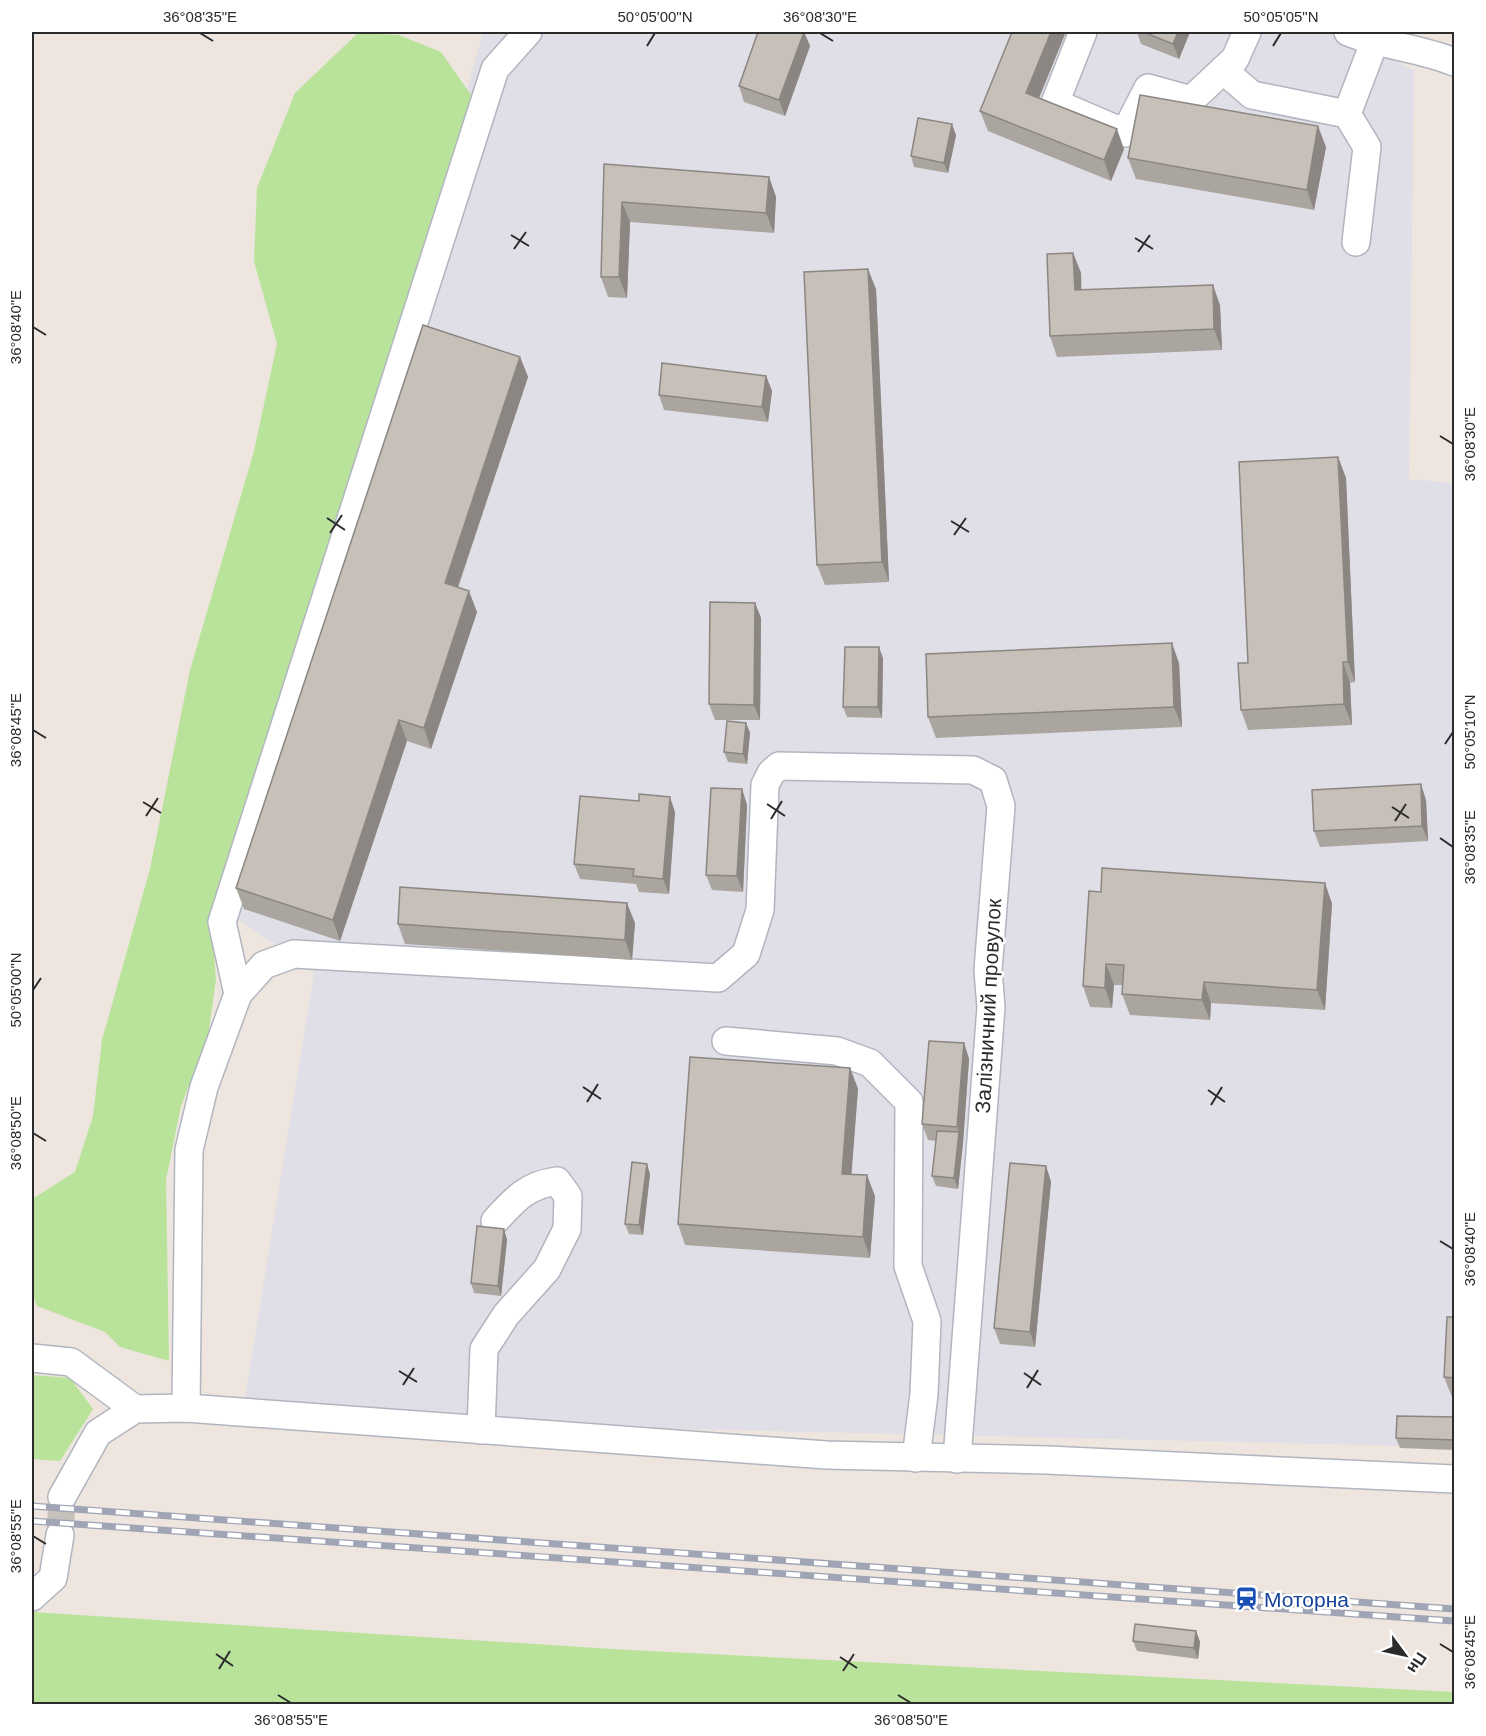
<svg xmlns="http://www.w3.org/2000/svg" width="1486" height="1736" font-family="Helvetica,sans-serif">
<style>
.industrial{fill:#e0dee6}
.green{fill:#b9e39b}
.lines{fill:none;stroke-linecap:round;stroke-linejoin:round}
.minor-tunnel{stroke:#c6c0ba;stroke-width:27;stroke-dasharray:27 14;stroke-linecap:butt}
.minor-casing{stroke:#b1b5bf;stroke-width:30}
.minor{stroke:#fff;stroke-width:27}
.rail-casing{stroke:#a0a5b6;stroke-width:7}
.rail{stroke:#fff;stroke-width:4.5;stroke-dasharray:14;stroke-linecap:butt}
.wall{fill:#aaa59f}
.shaded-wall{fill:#8b8682}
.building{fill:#c6c0b9;stroke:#8b8682;stroke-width:1.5}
.ticks{fill:none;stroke:#2b2b2b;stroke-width:2}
.labels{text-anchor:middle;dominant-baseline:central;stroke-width:5;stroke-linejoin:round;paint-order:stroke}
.street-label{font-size:21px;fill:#2b2b2b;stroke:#fff}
.transit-label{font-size:21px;fill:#164399;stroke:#fff;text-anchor:start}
.neatline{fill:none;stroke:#2b2b2b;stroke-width:2}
.ticks-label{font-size:15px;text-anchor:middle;fill:#2b2b2b}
</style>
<rect width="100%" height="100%" fill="#ede5de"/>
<path class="industrial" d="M483 32H1332L1414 70 1409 479 1454 483V1447L644 1428 245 1398 314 973 235 917Z"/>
<g class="green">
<path d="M358 33 399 35 441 52 476 102 211 915 216 979 208 1036 181 1106 166 1180 169 1361 120 1347 105 1332 37 1306 32 1293V1199L75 1172 93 1116 102 1040 150 869 190 670 254 451 277 344 254 261 257 188 295 93Z"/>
<path d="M32 1375 70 1378 93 1409 60 1461 32 1459Z"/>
<path d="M32 1612 629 1650 1454 1692V1704H32Z"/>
</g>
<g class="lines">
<path class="minor-tunnel" d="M60 1535 62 1497"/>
<defs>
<g id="minor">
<path d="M1083 32 1055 103 1125 133 1148 88 1191 100 1235 59 1247 32"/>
<path d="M1348 32C1383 46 1420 48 1454 62"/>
<path d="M1223 70 1252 95 1347 114 1367 147 1356 242"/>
<path d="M1347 114 1374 43"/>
<path d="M238 994 264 965 294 954 718 978 746 954 760 910 765 785 771 773 779 766 973 770 993 780 1001 806 988 970 991 1007 957 1459"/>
<path d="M726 1041 837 1051 870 1063 909 1102 908 1266 927 1321 924 1394 916 1458"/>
<path d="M32 1358 71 1362 135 1409"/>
<path d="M186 1408 189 1150 204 1087 238 994 222 922 495 69 528 32"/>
<path d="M481 1430 484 1349 506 1315 547 1269 567 1229 568 1196 557 1181C527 1185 515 1199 495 1221"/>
<path d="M62 1497 98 1433 135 1409 186 1408 826 1455 1047 1460 1454 1479"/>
<path d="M32 1597 53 1578 60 1535"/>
</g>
</defs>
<use href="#minor" class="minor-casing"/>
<use href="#minor" class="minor"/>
<defs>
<g id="rail">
<path d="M32 1506 1454 1609"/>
<path d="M32 1521 1454 1621"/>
</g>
</defs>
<use href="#rail" class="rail-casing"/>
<use href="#rail" class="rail"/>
</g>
<g class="wall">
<path d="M758 32H804L810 46 785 116 744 102 739 86Z"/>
<path d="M1137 32H1190L1179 59 1141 44Z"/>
<path d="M1039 98 1124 149 1111 181 988 131 980 111Z"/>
<path d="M956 135 948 173 914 167 911 156Z"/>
<path d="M1326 147 1314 210 1136 179 1128 158Z"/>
<path d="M604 164 769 177 776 197 774 233 630 222 627 298 608 297 601 277Z"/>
<path d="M1073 253 1081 273V290L1220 305 1222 350 1057 357 1050 336Z"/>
<path d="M876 289 889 582 825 585 817 565Z"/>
<path d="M520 357 528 377 458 588 477 612 431 749 407 741 340 941 244 909 236 888Z"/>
<path d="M766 376 772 391 768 422 664 410 659 395Z"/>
<path d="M1338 457 1346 478 1355 682 1350 683 1352 725 1248 730 1241 710 1248 663Z"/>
<path d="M755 603 761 618 760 720H715L709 704Z"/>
<path d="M883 658 882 718 847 717 843 707Z"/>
<path d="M1179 663 1182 727 936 738 928 717Z"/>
<path d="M746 723 750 733 747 764 728 762 724 752Z"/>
<path d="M742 789 747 805 743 892 712 890 706 875Z"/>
<path d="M1426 800 1428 841 1320 847 1314 831Z"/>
<path d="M675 812 669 894 639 892 636 884 580 879 574 864Z"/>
<path d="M1325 883 1332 904 1325 1010 1211 1003 1210 1020 1130 1015 1122 994 1123 985H1114L1112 1008 1090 1007 1083 986 1101 892Z"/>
<path d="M635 923 632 960 405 944 398 924Z"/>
<path d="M964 1043 969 1059 963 1143 958 1189 936 1186 932 1176 936 1141 928 1140 922 1124Z"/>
<path d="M850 1068 858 1089 851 1174 875 1196 870 1258 685 1245 678 1224Z"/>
<path d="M1046 1166 1051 1182 1035 1347 1000 1344 994 1328Z"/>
<path d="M650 1174 643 1235 629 1234 625 1224Z"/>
<path d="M504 1229 507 1240 501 1296 474 1293 471 1283Z"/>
<path d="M1455 1317V1397H1452L1444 1377Z"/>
<path d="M1455 1417V1450L1400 1448 1396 1438Z"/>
<path d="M1196 1631 1200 1642 1198 1659 1137 1651 1133 1641Z"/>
</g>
<g class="shaded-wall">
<path d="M804 32 810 46 785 116 779 100Z"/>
<path d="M1051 32H1066L1033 113 1026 93Z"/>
<path d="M1178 32H1190L1179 59 1173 44Z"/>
<path d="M952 124 956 135 948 173 944 163Z"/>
<path d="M1318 126 1326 147 1314 210 1307 190Z"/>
<path d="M1117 129 1124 149 1111 181 1104 160Z"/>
<path d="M769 177 776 197 774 233 766 213Z"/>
<path d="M622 202 630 222 627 298 619 277Z"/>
<path d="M1073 253 1081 273 1082 311 1075 290Z"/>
<path d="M868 269 876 289 889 582 882 562Z"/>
<path d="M1213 285 1220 305 1222 350 1214 329Z"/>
<path d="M520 357 528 377 452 604 445 583Z"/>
<path d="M766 376 772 391 768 422 762 407Z"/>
<path d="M1338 457 1346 478 1355 682 1348 662Z"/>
<path d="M469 591 477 612 431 749 424 728Z"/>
<path d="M755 603 761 618 760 720 754 705Z"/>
<path d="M1172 643 1179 663 1182 727 1174 707Z"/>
<path d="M879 647 883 658 882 718 878 707Z"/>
<path d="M1343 662 1350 683 1352 725 1344 704Z"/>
<path d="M399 720 407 741 340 941 333 920Z"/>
<path d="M746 723 750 733 747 764 743 754Z"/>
<path d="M1421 784 1426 800 1428 841 1422 826Z"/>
<path d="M742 789 747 805 743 892 737 876Z"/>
<path d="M670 797 675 812 669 894 663 879Z"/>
<path d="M1325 883 1332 904 1325 1010 1317 990Z"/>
<path d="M627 903 635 923 632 960 625 940Z"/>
<path d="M1106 964 1114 985 1112 1008 1105 988Z"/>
<path d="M1204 982 1211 1003 1210 1020 1202 1000Z"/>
<path d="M964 1043 969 1059 963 1143 958 1189 954 1178 959 1132 957 1127Z"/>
<path d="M850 1068 858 1089 850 1194 842 1174Z"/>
<path d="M647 1164 650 1174 643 1235 639 1225Z"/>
<path d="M1046 1166 1051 1182 1035 1347 1030 1332Z"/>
<path d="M867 1175 875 1196 870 1258 863 1237Z"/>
<path d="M504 1229 507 1240 501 1296 498 1286Z"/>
<path d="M1196 1631 1200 1642 1198 1659 1194 1648Z"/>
</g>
<g class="building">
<path d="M758 32H804L779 100 739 86Z"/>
<path d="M1012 32H1051L1026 93 1117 129 1104 160 980 111Z"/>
<path d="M1143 32H1178L1173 44Z"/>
<path d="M1140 95 1318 126 1307 190 1128 158Z"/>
<path d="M918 118 952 124 944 163 911 156Z"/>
<path d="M604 164 769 177 766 213 622 202 619 277H601Z"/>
<path d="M1073 253 1075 290 1213 285 1214 329 1050 336 1047 254Z"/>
<path d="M868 269 882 562 817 565 804 272Z"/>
<path d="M423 325 520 357 445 583 469 591 424 728 399 720 333 920 236 888Z"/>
<path d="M662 363 766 376 762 407 659 395Z"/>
<path d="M1338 457 1348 662H1343L1344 704 1241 710 1238 663H1248L1239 462Z"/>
<path d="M710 602 755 603 754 705 709 704Z"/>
<path d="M1172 643 1174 707 928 717 926 654Z"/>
<path d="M845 647H879L878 707H843Z"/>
<path d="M727 721 746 723 743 754 724 752Z"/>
<path d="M1421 784 1422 826 1314 831 1312 790Z"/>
<path d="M711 788 742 789 737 876 706 875Z"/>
<path d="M639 794 670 797 663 879 633 876 634 869 574 864 580 796 639 801Z"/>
<path d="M1102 868 1325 883 1317 990 1204 982 1202 1000 1122 994 1124 965 1106 964 1105 988 1083 986 1089 891 1101 892Z"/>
<path d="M400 887 627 903 625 940 398 924Z"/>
<path d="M929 1041 964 1043 957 1127 922 1124Z"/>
<path d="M690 1057 850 1068 842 1174 867 1175 863 1237 678 1224Z"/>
<path d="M937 1131 959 1132 954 1178 932 1176Z"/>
<path d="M632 1162 647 1164 639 1225 625 1224Z"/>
<path d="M1010 1163 1046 1166 1030 1332 994 1328Z"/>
<path d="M477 1226 504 1229 498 1286 471 1283Z"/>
<path d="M1447 1317H1455V1378L1444 1377Z"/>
<path d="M1397 1416 1455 1417V1440L1396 1438Z"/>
<path d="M1135 1624 1196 1631 1194 1648 1133 1641Z"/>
</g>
<path class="ticks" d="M200 33 213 41M820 33 833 41M647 46 655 33M1273 46 1281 33M511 235 529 246M1135 238 1153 249M514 249 526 232M1138 252 1150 235M33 327 46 335M1440 436 1453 444M327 518 345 530M951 521 969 532M330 533 342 515M954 535 966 518M33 730 46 738M1445 744 1453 732M143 802 161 813M767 804 785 816M1392 807 1409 818M146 816 158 798M771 819 782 801M1395 821 1406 804M1440 838 1453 847M33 990 41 978M583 1087 601 1099M1208 1090 1225 1102M587 1102 598 1084M1211 1105 1222 1087M33 1133 46 1141M1440 1241 1453 1249M399 1371 417 1382M1024 1373 1041 1385M403 1385 414 1368M1027 1388 1038 1370M33 1536 46 1544M1440 1644 1453 1652M216 1654 233 1666M840 1657 857 1668M219 1669 230 1651M843 1671 854 1654M278 1695 291 1703M898 1695 911 1703"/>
<defs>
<symbol id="station-bare" viewBox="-9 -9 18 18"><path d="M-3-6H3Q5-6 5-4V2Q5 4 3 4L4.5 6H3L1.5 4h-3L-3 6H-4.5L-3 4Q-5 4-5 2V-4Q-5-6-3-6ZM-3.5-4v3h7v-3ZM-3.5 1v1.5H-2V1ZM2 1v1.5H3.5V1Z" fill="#1a4fb4" stroke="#fff" stroke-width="2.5" paint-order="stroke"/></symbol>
</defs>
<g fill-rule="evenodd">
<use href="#station-bare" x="1230" y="1582" width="33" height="33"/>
</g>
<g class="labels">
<g class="street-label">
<text transform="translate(988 1006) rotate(-87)">Залізничний провулок</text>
</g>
<g class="transit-label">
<text x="1264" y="1599">Моторна</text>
</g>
</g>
<rect width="1486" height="1736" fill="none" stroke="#ffffff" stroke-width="66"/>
<g transform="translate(1405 1655) rotate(123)" stroke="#ffffff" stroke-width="4.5" paint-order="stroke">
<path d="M0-4.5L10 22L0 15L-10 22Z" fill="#2b2b2b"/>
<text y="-9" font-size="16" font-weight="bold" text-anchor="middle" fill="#2b2b2b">Пн</text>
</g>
<rect x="33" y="33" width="1420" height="1670" class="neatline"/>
<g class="ticks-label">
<text x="200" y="22">36°08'35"E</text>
<text x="655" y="22">50°05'00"N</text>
<text x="820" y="22">36°08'30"E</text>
<text x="1281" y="22">50°05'05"N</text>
<text transform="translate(16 327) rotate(-90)" y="5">36°08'40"E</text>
<text transform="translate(1470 444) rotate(-90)" y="5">36°08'30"E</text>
<text transform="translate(16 730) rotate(-90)" y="5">36°08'45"E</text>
<text transform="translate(1470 732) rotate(-90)" y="5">50°05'10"N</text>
<text transform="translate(1470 847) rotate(-90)" y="5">36°08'35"E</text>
<text transform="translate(16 990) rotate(-90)" y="5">50°05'00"N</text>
<text transform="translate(16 1133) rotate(-90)" y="5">36°08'50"E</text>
<text transform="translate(1470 1249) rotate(-90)" y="5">36°08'40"E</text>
<text transform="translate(16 1536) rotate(-90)" y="5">36°08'55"E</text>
<text transform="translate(1470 1652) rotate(-90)" y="5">36°08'45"E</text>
<text x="291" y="1725">36°08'55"E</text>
<text x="911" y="1725">36°08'50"E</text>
</g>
</svg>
